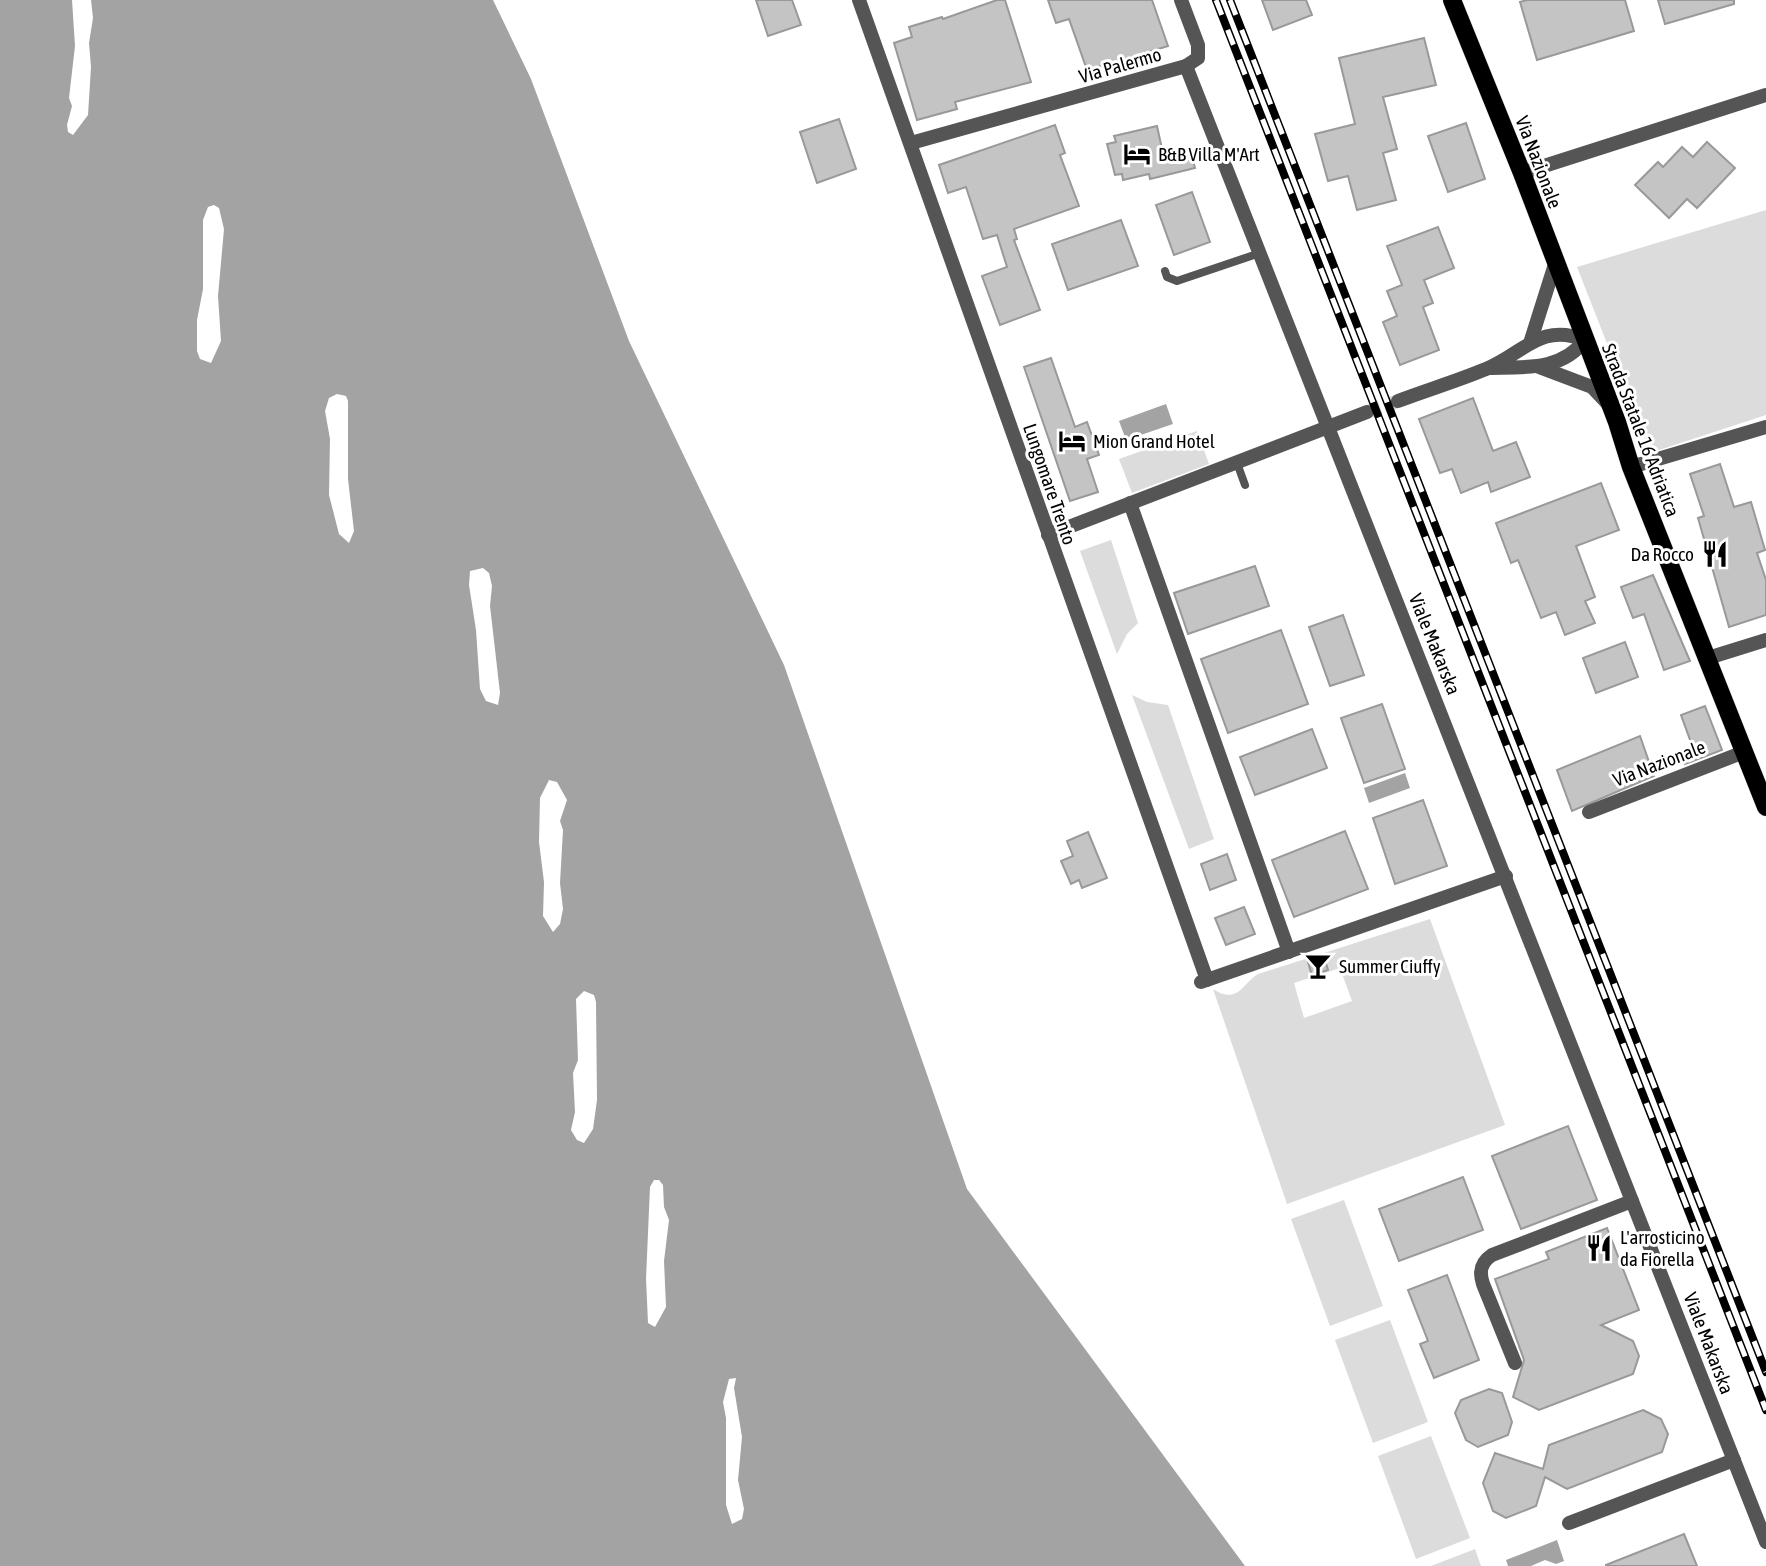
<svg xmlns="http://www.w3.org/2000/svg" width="1766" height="1566" font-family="'Asap Condensed',sans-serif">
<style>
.green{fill:#dcdcdc;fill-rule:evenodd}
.water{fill:#a3a3a3}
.pier{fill:#fff}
.building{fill:#c4c4c4;stroke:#999;stroke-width:2}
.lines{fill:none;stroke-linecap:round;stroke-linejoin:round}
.minor-tunnel{stroke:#d9d9d9;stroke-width:14;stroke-dasharray:14 7;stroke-linecap:butt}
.primary-casing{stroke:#dbdbdb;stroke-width:19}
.service{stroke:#555;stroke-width:8}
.minor{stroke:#555;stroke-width:14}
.primary{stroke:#000;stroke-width:18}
.rail-casing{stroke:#000;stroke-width:8}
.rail{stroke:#fff;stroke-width:5;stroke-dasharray:16;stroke-linecap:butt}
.labels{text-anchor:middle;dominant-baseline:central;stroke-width:6;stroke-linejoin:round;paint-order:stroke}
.street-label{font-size:19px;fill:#000;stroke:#fff}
.poi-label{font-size:19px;fill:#000;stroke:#fff;text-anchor:start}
</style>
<rect width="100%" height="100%" fill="#fff"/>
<g class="green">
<path d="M1766 210V415L1650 453 1577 267Z"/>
<path d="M1197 431 1209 464 1132 493 1119 459Z"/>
<path d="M1111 540 1138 623 1127 634 1117 654 1080 551Z"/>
<path d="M1132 695 1147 702 1168 705 1214 839 1189 849Z"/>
<path d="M1430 919 1505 1125 1287 1204 1213 989C1238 1005 1242 984 1258 974ZM1340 968 1352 1001 1304 1018 1294 983Z"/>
<path d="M1344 1200 1383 1306 1330 1326 1291 1219Z"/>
<path d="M1390 1320 1428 1422 1373 1443 1335 1340Z"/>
<path d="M1431 1436 1470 1538 1416 1559 1378 1456Z"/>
<path d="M1475 1549 1481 1566H1431Z"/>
</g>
<g class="water">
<path d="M0 0H493L531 79 629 341 784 665 967 1189 1245 1566H0Z"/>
<path d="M1166 404 1173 424 1126 440 1119 421Z"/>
<path d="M1405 773 1410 788 1369 803 1364 788Z"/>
<path d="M1557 1540 1564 1561 1556 1564 1545 1560 1531 1566H1508L1506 1560Z"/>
</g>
<g class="pier">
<path d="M72 0H91L93 18 89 43 91 67 88 115 73 135 68 132 67 125 72 106 69 98 75 46Z"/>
<path d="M214 205 219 208 224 229 218 296 221 341 211 363 200 359 197 351V320L203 289V220L208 207Z"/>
<path d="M337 394 346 396 348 401V479L354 531 349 543 339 534 329 495 330 439 325 411 329 398Z"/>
<path d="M483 568 489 573 492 586 490 606 500 693 498 705 486 701 480 689 476 630 469 585 470 571Z"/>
<path d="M549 780 557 782 567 800 560 821 563 830 560 883 563 909 560 924 553 932 543 916 544 882 539 842 540 798Z"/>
<path d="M584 991 594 995 596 1002 597 1100 593 1129 584 1143 577 1140 571 1130 575 1112 573 1073 578 1060 576 999Z"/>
<path d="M654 1180H659L663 1185 664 1207 669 1220 664 1261 666 1307 655 1327 648 1323 646 1279 650 1187Z"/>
<path d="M736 1378 734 1388 742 1437 738 1480 744 1509 742 1519 732 1524 726 1505V1418L723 1402 729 1379Z"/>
</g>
<g class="building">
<path d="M756 0H792L801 25 768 36Z"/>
<path d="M997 0H1005L1031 82 955 102 957 109 917 120 894 43 912 37 909 27 942 17 943 19Z"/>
<path d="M1048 0H1152L1168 46 1087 70 1069 19 1056 23Z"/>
<path d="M1262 0H1306L1312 15 1273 30Z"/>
<path d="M1527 0H1625L1634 31 1537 60 1520 2Z"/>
<path d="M1658 0H1734V4L1665 24Z"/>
<path d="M1424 38 1436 85 1383 97 1397 149 1383 153 1396 200 1357 210 1348 176 1328 181 1315 134 1355 124 1339 58Z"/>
<path d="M839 119 856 169 817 183 800 132Z"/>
<path d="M1466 123 1485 179 1448 192 1428 136Z"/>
<path d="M1055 125 1065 153 1060 155 1079 206 1014 229 1017 239 1014 240 1040 310 1000 325 982 276 1007 267 997 235 983 239 966 187 948 193 939 165Z"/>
<path d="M1157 126 1164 158 1191 152 1195 168 1150 179 1149 174 1123 180 1122 174 1115 175 1107 144 1116 142 1114 136Z"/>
<path d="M1707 142 1735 168 1697 208 1687 199 1669 218 1635 185 1658 162 1663 167 1682 147 1693 157Z"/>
<path d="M1192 192 1210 242 1174 255 1156 205Z"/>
<path d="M1121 220 1138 266 1068 290 1052 244Z"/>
<path d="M1438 227 1454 268 1424 280 1433 303 1423 307 1439 350 1400 365 1383 322 1397 316 1387 291 1402 285 1387 246Z"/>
<path d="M1051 358 1075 427 1087 422 1099 455 1087 459 1098 492 1070 501 1024 367Z"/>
<path d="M1473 398 1493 451 1516 442 1530 477 1491 492 1488 482 1461 493 1452 469 1440 473 1419 419Z"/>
<path d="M1720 464 1734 507 1751 502 1765 550 1757 553 1766 580V615L1729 627 1698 518 1704 516 1690 474Z"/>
<path d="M1601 483 1619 530 1576 546 1595 597 1585 601 1595 623 1565 635 1556 612 1541 618 1518 560 1511 563 1496 523Z"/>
<path d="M1255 566 1269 606 1188 634 1174 593Z"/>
<path d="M1653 575 1690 661 1664 670 1644 614 1633 618 1621 587Z"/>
<path d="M1343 615 1364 675 1330 686 1309 627Z"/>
<path d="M1281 630 1308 704 1228 733 1201 659Z"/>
<path d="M1625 642 1638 677 1596 693 1583 658Z"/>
<path d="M1382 704 1405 769 1364 783 1341 718Z"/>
<path d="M1705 706 1722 750 1685 764 1681 753 1693 748 1681 715Z"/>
<path d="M1312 729 1327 768 1255 795 1240 757Z"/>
<path d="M1640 736 1654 776 1572 811 1557 770Z"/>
<path d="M1423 800 1447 866 1395 884 1373 818Z"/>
<path d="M1345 831 1368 889 1294 917 1272 860Z"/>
<path d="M1088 832 1107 878 1082 888 1079 880 1071 884 1061 861 1073 856 1067 841Z"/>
<path d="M1227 854 1236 880 1210 890 1201 864Z"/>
<path d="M1244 907 1255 934 1226 945 1215 918Z"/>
<path d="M1324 957 1328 970 1312 976 1308 962Z"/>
<path d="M1568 1126 1597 1200 1521 1229 1492 1156Z"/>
<path d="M1463 1177 1483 1230 1399 1261 1379 1209Z"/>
<path d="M1607 1228 1639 1310 1601 1325 1633 1341 1639 1356 1633 1374 1539 1410 1513 1397 1524 1360 1495 1279 1549 1259 1546 1252Z"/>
<path d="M1447 1275 1479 1360 1434 1378 1420 1344 1428 1341 1408 1290Z"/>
<path d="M1489 1389 1502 1393 1512 1422 1508 1435 1478 1447 1466 1440 1455 1413 1461 1400Z"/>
<path d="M1643 1410 1661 1419 1668 1434 1662 1452 1567 1489 1545 1477 1536 1506 1506 1518 1493 1511 1483 1483 1495 1453 1543 1469 1549 1445Z"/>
<path d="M1684 1534 1697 1566H1606V1565Z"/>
</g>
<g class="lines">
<path class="minor-tunnel" d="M1367 412 1398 401"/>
<defs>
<path id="primary" d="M1452 0 1522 173 1617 422 1631 467 1766 807"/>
</defs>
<use href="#primary" class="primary-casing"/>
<g class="service">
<path d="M1165 271 1167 277 1177 281 1260 253"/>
<path d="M1237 463 1245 485"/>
</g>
<g class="minor">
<path d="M859 0 1207 980"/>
<path d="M1181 0 1198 45V58L1186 66"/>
<path d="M911 143 1186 66 1766 1542"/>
<path d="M1522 173 1766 95"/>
<path d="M1531 340 1555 264"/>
<path d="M1539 367 1592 387 1609 405"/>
<path d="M1398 401C1427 390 1457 381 1486 369 1523 354 1540 322 1585 340 1562 371 1524 367 1489 368"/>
<path d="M1631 467 1766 427"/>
<path d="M1130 503 1289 952"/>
<path d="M1048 535 1367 412"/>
<path d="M1708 658 1766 640"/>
<path d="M1589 812 1744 752"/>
<path d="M1201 982 1506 876"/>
<path d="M1515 1363 1483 1284C1479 1272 1480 1263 1492 1255L1632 1201"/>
<path d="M1569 1523 1734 1460"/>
</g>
<use href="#primary" class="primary"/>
<defs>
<g id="rail">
<path d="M1216 0 1766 1410"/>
<path d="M1230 0 1766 1372"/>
</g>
</defs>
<use href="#rail" class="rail-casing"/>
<use href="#rail" class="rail"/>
</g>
<defs>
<symbol id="hotel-bare" viewBox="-9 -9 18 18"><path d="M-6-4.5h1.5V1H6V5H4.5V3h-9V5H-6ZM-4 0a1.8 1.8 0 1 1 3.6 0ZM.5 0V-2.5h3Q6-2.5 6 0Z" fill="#000" stroke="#fff" stroke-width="2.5" paint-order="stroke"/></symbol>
<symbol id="restaurant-bare" viewBox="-9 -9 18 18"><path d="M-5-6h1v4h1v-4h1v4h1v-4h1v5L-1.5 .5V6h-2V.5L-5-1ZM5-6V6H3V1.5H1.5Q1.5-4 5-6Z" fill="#000" stroke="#fff" stroke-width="2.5" paint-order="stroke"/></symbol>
<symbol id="bar-bare" viewBox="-9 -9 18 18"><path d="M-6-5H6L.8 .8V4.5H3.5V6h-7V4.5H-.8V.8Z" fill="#000" stroke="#fff" stroke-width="2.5" paint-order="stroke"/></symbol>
</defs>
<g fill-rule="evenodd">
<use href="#hotel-bare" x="1118" y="135" width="38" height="38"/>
<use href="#hotel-bare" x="1053" y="422" width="38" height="38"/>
<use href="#restaurant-bare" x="1696" y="535" width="38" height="38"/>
<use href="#bar-bare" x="1299" y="947" width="38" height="38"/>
<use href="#restaurant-bare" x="1580" y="1229" width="38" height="38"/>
</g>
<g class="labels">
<g class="street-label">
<text transform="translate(1120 65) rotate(-16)">Via Palermo</text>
<text transform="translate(1539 162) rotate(69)">Via Nazionale</text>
<text transform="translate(1641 430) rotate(69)">Strada Statale 16 Adriatica</text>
<text transform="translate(1050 484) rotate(71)">Lungomare Trento</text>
<text transform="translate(1435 644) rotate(68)">Viale Makarska</text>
<text transform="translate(1659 763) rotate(-21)">Via Nazionale</text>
<text transform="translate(1709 1343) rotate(69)">Viale Makarska</text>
</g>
<g class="poi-label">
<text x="1158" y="154">B&amp;B Villa M'Art</text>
<text x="1093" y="441">Mion Grand Hotel</text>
<text x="1694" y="554" text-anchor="end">Da Rocco</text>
<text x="1339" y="966">Summer Ciuffy</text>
<text x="1620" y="1237">L'arrosticino<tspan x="1620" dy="22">da Fiorella</tspan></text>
</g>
</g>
</svg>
